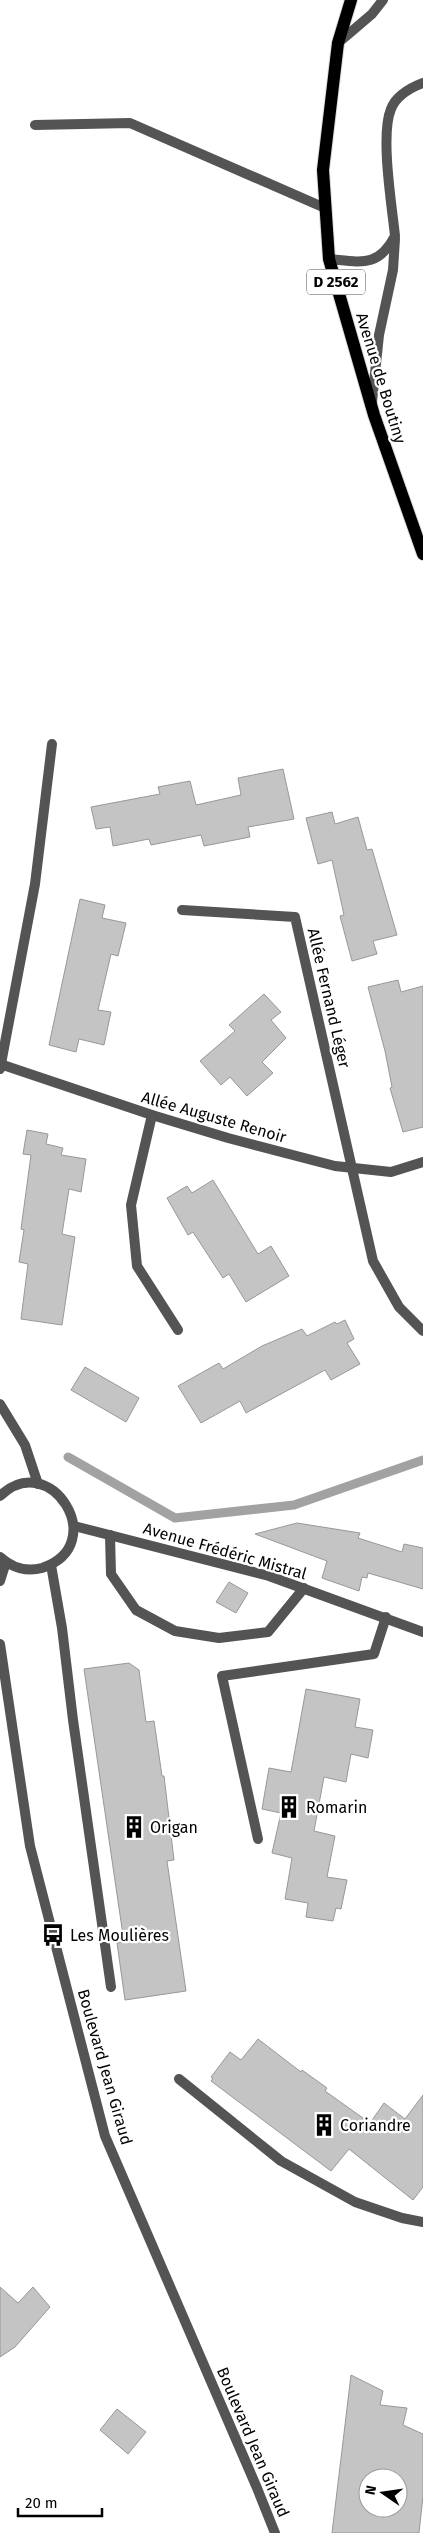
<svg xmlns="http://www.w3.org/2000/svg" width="423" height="2533" font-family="'Fira Sans',sans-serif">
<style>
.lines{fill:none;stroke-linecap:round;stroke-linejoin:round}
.stream{stroke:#a2a2a2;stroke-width:9}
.building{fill:#c4c4c4;stroke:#989898;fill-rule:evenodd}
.primary-casing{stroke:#dbdbdb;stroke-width:14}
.lane{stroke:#545454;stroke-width:10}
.street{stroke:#545454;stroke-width:10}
.primary{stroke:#000;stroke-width:12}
.labels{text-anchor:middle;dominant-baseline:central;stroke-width:4.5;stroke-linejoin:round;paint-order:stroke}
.shield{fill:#fff;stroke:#4c4c4c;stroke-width:1}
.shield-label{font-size:15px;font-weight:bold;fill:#000}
.street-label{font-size:16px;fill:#000;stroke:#fff}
.poi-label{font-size:16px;fill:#000;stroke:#fff;text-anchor:start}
</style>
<rect width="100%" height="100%" fill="#fff"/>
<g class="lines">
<path class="stream" d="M68 1457 175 1518 294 1505 423 1460"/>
</g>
<g class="building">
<path d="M283 769 294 819 248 827 250 837 204 846 201 835 151 845 149 839 113 846 110 827 96 829 91 807 160 794 158 787 190 781 196 805 241 795 238 778Z"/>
<path d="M332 812 335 824 358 817 367 850 372 849 397 935 373 941 377 954 352 961 340 916 344 915 332 860 318 864 306 818Z"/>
<path d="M80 899 105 905 102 918 126 923 118 956 111 954 98 1010 111 1012 104 1045 79 1039 76 1052 49 1045Z"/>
<path d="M398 980 401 992 423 986V1127L403 1132 390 1088 392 1087 385 1051 368 987Z"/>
<path d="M264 994 281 1012 271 1020 286 1038 262 1062 273 1073 247 1096 230 1077 221 1085 200 1061 235 1031 229 1025Z"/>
<path d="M27 1130 48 1134 46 1144 63 1148 61 1155 86 1159 81 1192 69 1189 62 1234 75 1237 62 1325 21 1319 28 1264 19 1262 24 1230 21 1229 31 1155 23 1154Z"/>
<path d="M213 1180 258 1254 271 1246 289 1276 246 1302 229 1274 223 1278 193 1232 188 1235 167 1198 187 1186 192 1193Z"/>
<path d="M345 1320 354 1339 347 1343 360 1364 331 1380 325 1370 246 1413 240 1401 201 1423 178 1386 219 1363 223 1369 262 1346 302 1329 307 1336 335 1322 337 1324Z"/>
<path d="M85 1367 139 1398 126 1422 71 1390Z"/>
<path d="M297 1523 360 1533 358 1538 402 1552 404 1544 423 1548V1589L368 1573 367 1578 362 1577 359 1591 322 1578 327 1561 255 1534Z"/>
<path d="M229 1582 248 1593 236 1613 216 1602Z"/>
<path d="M129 1663 139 1670 146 1722 154 1721 162 1776H164L174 1860 167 1861 186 1991 125 2000 117 1943 124 1942 84 1669Z"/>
<path d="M306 1689 360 1699 355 1727 373 1730 368 1758 351 1754 346 1782 324 1777 314 1831 335 1836 327 1877 347 1880 341 1909 336 1908 333 1921 306 1917 308 1903 285 1899 292 1858 272 1853 281 1813 262 1809 269 1768 291 1772Z"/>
<path d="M258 2039 301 2072 302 2070 327 2088 325 2091 370 2123 384 2103 405 2119 423 2095V2187L413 2200 349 2149 331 2171 211 2081 213 2078 211 2077 230 2052 241 2060Z"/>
<path d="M0 2287 18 2303 33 2287 50 2307 15 2347 0 2357Z"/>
<path d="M351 2375 383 2391 380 2405 407 2408 403 2425 423 2434V2496L419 2533H332ZM368 2478H398V2508H368Z"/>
<path d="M117 2409 146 2432 128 2454 100 2430Z"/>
</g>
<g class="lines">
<defs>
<path id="primary" d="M351 0 338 43 323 170 329 259 374 415 423 554"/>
</defs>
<use href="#primary" class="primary-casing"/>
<g class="lane">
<path d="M338 43 372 14 383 0"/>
<path d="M35 125 130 123 325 208"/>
<path d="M329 259C361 262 378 268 395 236 392 206 380 135 391 109 396 96 410 88 423 83"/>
<path d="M372 402 379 335 393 270 395 239"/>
</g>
<g class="street">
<path d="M182 910 295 917 373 1261 399 1307 423 1331"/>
<path d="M0 1064 152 1115 228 1138 335 1166 391 1172 423 1162"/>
<path d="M0 1069 35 884 52 744"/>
<path d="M152 1115 131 1205 137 1266 178 1330"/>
<path d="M0 1404 25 1445 38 1484"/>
<path d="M0 1496C50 1447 112 1545 42 1568 27 1572 12 1568 0 1557"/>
<path d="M74 1526 269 1576 423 1632"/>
<path d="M110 1535 111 1574 136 1610 175 1631 219 1638 268 1632 304 1588"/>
<path d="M51 1565 62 1628 73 1720 111 1987"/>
<path d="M0 1581 6 1562"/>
<path d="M0 1644 30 1846 105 2136 257 2488 275 2533"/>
<path d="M258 1839 222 1676 374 1654 386 1617"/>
<path d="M179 2079 281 2161 355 2202 402 2218 423 2222"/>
</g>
<use href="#primary" class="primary"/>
</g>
<defs>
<symbol id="building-bare" viewBox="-9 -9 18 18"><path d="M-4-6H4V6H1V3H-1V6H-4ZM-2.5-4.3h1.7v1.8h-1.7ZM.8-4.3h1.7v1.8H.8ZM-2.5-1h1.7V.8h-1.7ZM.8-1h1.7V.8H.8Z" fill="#000" stroke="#fff" stroke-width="2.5" paint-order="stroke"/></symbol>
<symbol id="bus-bare" viewBox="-9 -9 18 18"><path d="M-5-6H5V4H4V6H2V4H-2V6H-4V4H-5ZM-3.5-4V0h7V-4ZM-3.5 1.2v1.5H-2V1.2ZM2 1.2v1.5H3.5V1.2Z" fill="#000" stroke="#fff" stroke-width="2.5" paint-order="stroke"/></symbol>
</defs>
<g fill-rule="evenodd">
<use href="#building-bare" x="273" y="1791" width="32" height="32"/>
<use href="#building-bare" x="118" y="1811" width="32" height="32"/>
<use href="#bus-bare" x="37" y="1919" width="32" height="32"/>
<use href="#building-bare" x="308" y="2109" width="32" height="32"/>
</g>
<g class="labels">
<rect class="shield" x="307" y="269.5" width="58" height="25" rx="4"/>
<g class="shield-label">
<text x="336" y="282">D 2562</text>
</g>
<g class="street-label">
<text transform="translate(381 378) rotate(73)">Avenue de Boutiny</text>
<text transform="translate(329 998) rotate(77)">Allée Fernand Léger</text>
<text transform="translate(214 1117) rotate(16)">Allée Auguste Renoir</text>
<text transform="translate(225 1551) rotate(16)">Avenue Frédéric Mistral</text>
<text transform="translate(105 2067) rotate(74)">Boulevard Jean Giraud</text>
<text transform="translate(253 2442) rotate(67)">Boulevard Jean Giraud</text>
</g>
<g class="poi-label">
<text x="306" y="1807">Romarin</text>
<text x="150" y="1827">Origan</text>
<text x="70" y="1935">Les Moulières</text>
<text x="340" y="2125">Coriandre</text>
</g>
</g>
<g transform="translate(383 2493) rotate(283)"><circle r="24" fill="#ffffff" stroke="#999999"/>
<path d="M0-4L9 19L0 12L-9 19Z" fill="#000000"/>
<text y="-8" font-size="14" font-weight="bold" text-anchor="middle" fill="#000000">N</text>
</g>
<path d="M18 2508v8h84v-8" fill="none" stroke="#000000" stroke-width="2.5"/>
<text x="25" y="2508" font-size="15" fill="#000000" stroke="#ffffff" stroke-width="4" paint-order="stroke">20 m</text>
</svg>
